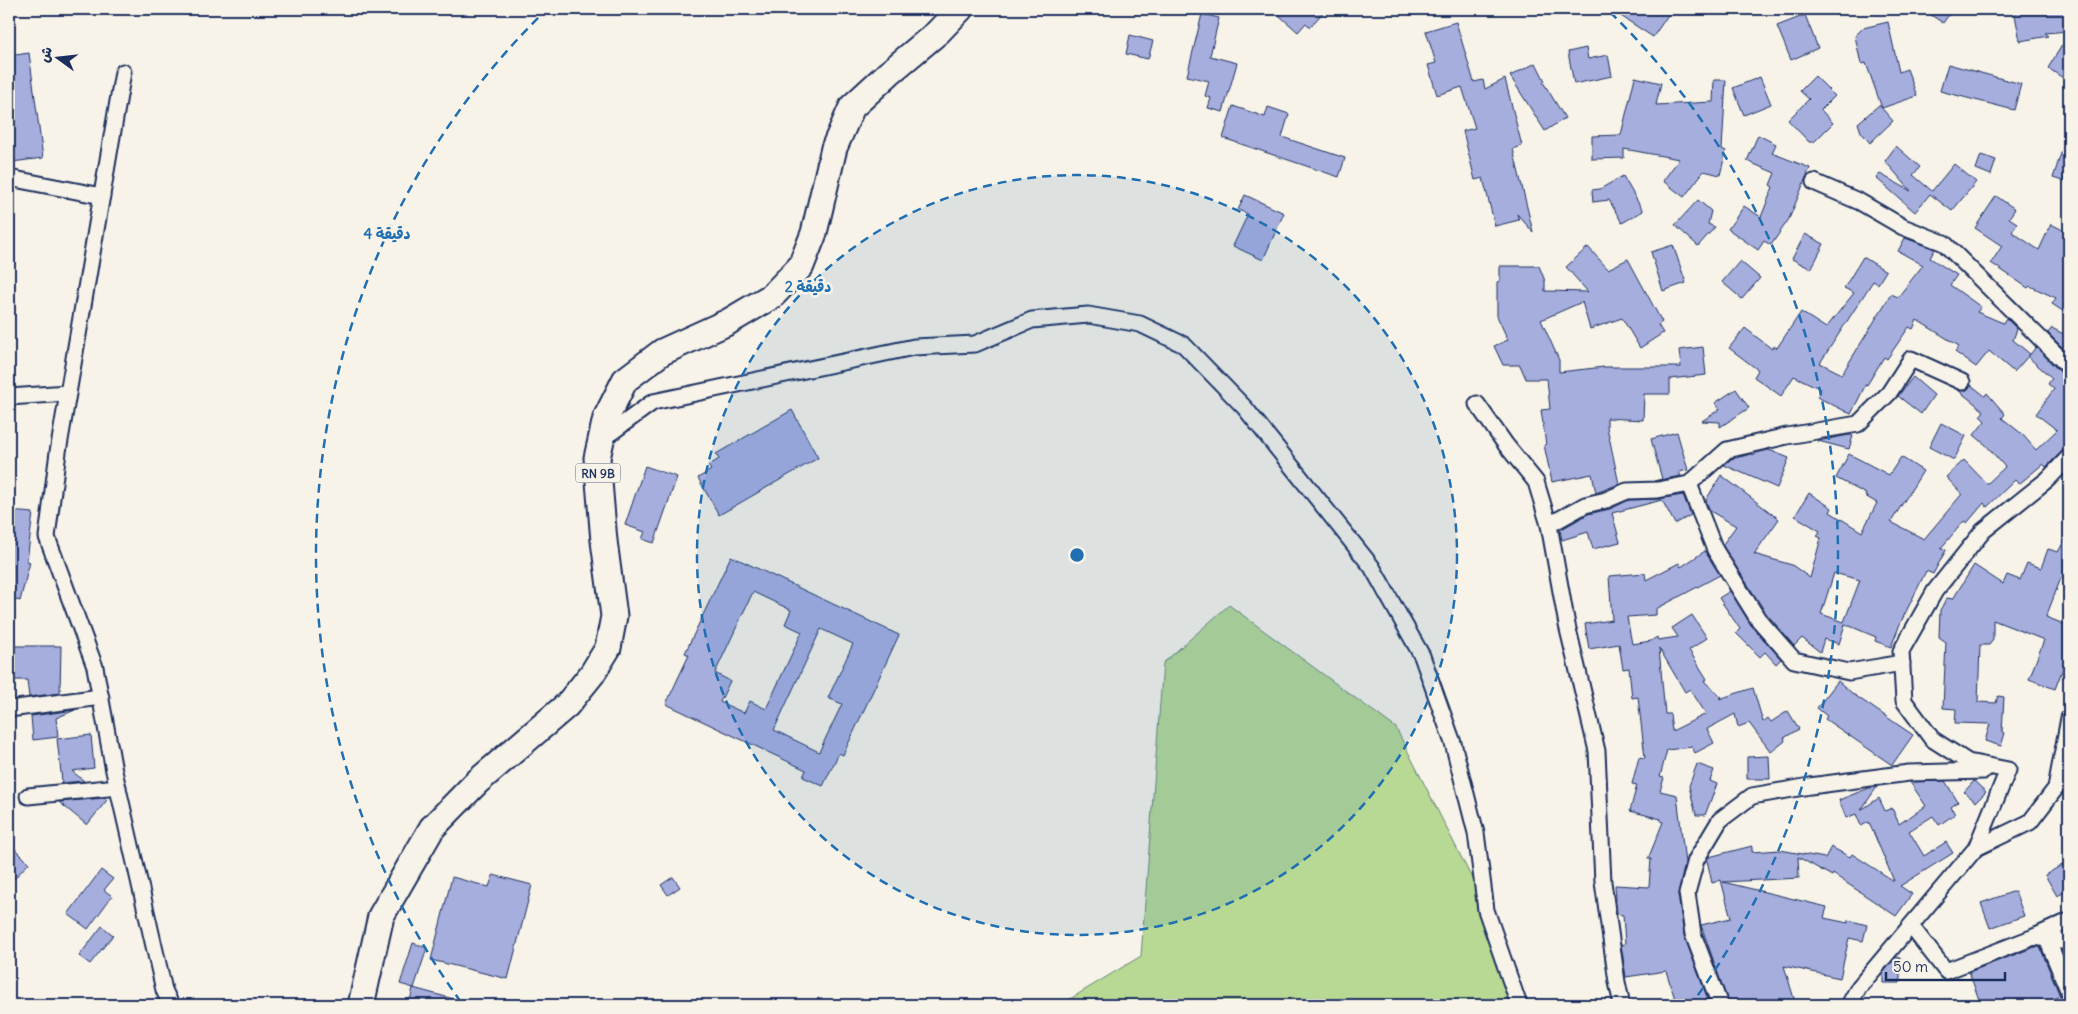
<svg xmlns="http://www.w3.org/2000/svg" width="2078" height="1014" font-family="Delius,'Playpen Sans Arabic',sans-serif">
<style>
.green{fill:#b7d993;stroke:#698478}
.building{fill:#a6aede;stroke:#1b2f5e;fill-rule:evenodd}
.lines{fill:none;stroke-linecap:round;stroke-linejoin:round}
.street-casing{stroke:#1b2f5e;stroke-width:19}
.primary-casing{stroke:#1b2f5e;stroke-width:29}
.street{stroke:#f7f3e8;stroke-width:15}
.primary{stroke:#f7f3e8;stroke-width:25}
.ring{fill:none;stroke:#1f6fb2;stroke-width:2.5;stroke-dasharray:9 6}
.labels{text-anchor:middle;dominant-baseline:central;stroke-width:5;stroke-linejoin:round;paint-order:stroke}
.shield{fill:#f7f3e8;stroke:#5d6a87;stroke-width:1}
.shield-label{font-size:12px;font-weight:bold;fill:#1b2f5e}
.centre{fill:#1f6fb2;stroke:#f7f3e8;stroke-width:2.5}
.ring-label{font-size:15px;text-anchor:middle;font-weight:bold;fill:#1f6fb2;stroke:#f7f3e8;stroke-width:5;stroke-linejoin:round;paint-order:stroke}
</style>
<rect width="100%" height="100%" fill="#f7f3e8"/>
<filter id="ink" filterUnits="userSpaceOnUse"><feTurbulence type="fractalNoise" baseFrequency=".02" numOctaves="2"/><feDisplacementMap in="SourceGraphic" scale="10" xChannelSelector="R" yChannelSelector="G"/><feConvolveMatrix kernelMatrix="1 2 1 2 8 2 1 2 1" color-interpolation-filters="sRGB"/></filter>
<g filter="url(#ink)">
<path class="green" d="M1229 605 1396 728 1501 936 1520 1005H1060L1141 956 1163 663Z"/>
<g class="building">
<path d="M1272 9H1326L1310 27 1306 23 1298 32Z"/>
<path d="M1610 9H1672L1653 37Z"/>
<path d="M1922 9H1953L1943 23Z"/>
<path d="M2022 9H2069V31L2045 33 2049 36 2020 41 2014 10Z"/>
<path d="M1202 14 1219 18 1210 56 1237 63 1223 112 1208 108 1211 98 1205 96 1209 81 1187 76Z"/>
<path d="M1805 15 1818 48 1791 60 1777 26Z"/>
<path d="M1456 22 1474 82 1483 80 1485 89 1505 79 1522 146 1513 149 1533 232 1517 214 1519 220 1495 226 1483 178 1475 180 1463 131 1475 128 1462 87 1437 95 1428 65 1436 63 1426 31Z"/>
<path d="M1888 22 1899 72 1907 69 1917 96 1882 108 1866 63 1861 64 1855 36 1863 28Z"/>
<path d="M2069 34V82L2048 68Z"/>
<path d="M1130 35 1153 41 1148 59 1126 54Z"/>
<path d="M1586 48 1588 59 1608 55 1612 76 1574 84 1568 52Z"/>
<path d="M29 53 43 158 12 162 9 140V56Z"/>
<path d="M1536 63 1545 81 1543 82 1565 118 1545 131 1510 76Z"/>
<path d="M1948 64 2021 84 2014 110 1940 91Z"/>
<path d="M1815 76 1835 96 1821 110 1833 123 1814 142H1809L1788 120 1809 99 1800 91Z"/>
<path d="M1635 77 1661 83 1656 105 1713 102 1714 80H1726L1722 149 1726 151 1720 175 1704 171 1684 197 1663 181 1679 159 1624 149V158L1592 159V136L1621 135Z"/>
<path d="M1760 77 1771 104 1744 115 1733 88Z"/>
<path d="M1879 105 1893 121 1870 143 1861 132 1858 123Z"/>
<path d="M1233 106 1265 117 1268 107 1289 114 1282 137 1345 158 1339 177 1223 138Z"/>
<path d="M1758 135 1776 144 1772 153 1810 168 1789 219 1771 245 1764 241 1758 250 1728 229 1744 206 1761 217 1773 187 1770 185 1775 173 1747 161Z"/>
<path d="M2067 135 2069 136V183L2053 178Z"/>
<path d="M1896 146 1920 167 1913 175 1932 191 1954 164 1976 182 1952 211 1930 194 1915 212 1876 178 1880 174 1911 191 1885 161Z"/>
<path d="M1981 155 1996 160 1991 175 1976 169Z"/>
<path d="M1623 176 1643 211 1622 223 1609 200 1593 202 1592 190 1600 189Z"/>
<path d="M1245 195 1284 213 1263 260 1233 246 1248 214 1238 210Z"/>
<path d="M1996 196 2015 209 2009 218 2017 223 2012 232 2039 250 2051 224 2069 233V315L2052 304 2056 298 2030 286 2028 288 1991 263 2002 246 1975 228Z"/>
<path d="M1698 200 1711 211 1708 224 1715 227 1698 246 1675 225Z"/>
<path d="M1805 234 1824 244 1811 269 1792 259Z"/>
<path d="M1905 238 1935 249 1930 258 1957 275 1950 285 1981 307 1977 312 2003 323 2006 318 2017 329 2013 340 2030 354 2014 372 1989 351 1976 367 1955 352 1959 346 1917 320 1913 329 1909 327 1887 359 1884 357 1867 385 1866 384 1851 414 1817 397 1821 389 1794 376 1781 396 1754 377 1758 370 1729 348 1745 328 1772 349 1774 346 1777 348 1801 312 1826 328 1854 293 1844 288 1863 257 1886 271 1878 284 1873 281 1820 363 1842 374 1891 294 1898 297 1923 265 1898 251Z"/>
<path d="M1673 245 1686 283 1663 291 1651 252Z"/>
<path d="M1588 247 1608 269 1628 259 1662 322 1658 325 1663 333 1640 348 1622 318 1590 329 1582 302 1541 320 1559 360V372L1604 367H1681L1679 350 1703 347 1706 375 1670 379V394H1644L1643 420 1607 418V427L1619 484 1596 493 1592 474 1552 482 1544 445H1546L1541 410 1550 409 1547 379H1526L1520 365H1503L1494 346 1508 340 1497 316V282L1500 281V266H1539L1545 281V291L1588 292 1566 267Z"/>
<path d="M1740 261 1760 278 1742 299 1722 282Z"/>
<path d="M2052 328 2069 337 2068 353 2048 333Z"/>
<path d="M2036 347 2062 374 2069 376V448L2062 451 2046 467 2043 464 2019 484 2015 480 1987 507 1984 503 1967 523 1964 521 1941 548 1946 550 1933 574 1926 571 1900 624 1891 647 1875 641 1876 637 1845 624 1839 644 1824 639 1820 652 1802 638 1794 646 1766 613 1723 546V544L1736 526 1710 511 1706 500 1721 475 1779 519 1754 554 1792 565 1810 578 1821 538 1817 536 1820 531 1795 516 1809 493 1832 508 1830 512 1862 532 1877 503 1865 496 1866 494 1836 478 1849 454 1889 475 1901 457 1923 471 1891 522 1924 539 1962 494 1946 477 1964 460 1987 484 2005 467 1986 445 1974 435 1985 421 1980 416 1984 411 1958 390H1967L1971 385 1985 396 1987 393 2005 414 2002 418 2022 434 2036 450 2057 430 2036 414 2054 389 2048 384 2052 378 2028 357ZM1834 573 1860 580 1844 622 1821 614Z"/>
<path d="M1913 377 1934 395 1921 414 1898 396Z"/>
<path d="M1736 389 1749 408 1720 427V422L1702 421 1720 409 1715 403Z"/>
<path d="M792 410 818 458 719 515 698 478 711 470 708 466 719 459 716 454Z"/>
<path d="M1941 423 1966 436 1954 460 1929 447Z"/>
<path d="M1677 432 1688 470 1679 472 1681 476 1654 481 1662 479 1651 439Z"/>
<path d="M1849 435 1853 436 1849 449 1818 441Z"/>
<path d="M1769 450 1789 458 1777 488 1724 465 1731 459 1752 454 1755 455 1756 453Z"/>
<path d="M645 466 677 477 654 543 642 539 645 532 625 525Z"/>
<path d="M1683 495 1691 515 1675 524 1662 500 1612 513 1620 542 1593 549 1588 532 1562 540 1560 530 1588 514 1610 509 1629 500 1658 499Z"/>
<path d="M9 511 33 513 27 561 30 562 20 601 9 598Z"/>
<path d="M2069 532V581L2061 578 2046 617 2069 626V653L2055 689 2029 679 2044 640 1993 620V640L1989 645H1980L1978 702 1996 703 1998 696 2004 697 2002 732 2005 733 2001 746 1985 741 1990 724 1955 723 1956 709 1943 708 1946 642 1939 637 1940 610 1947 598 1953 599 1974 565 2003 584 2007 575 2020 580 2027 563 2041 568 2048 549 2058 552Z"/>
<path d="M1705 551 1720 575 1656 609V615L1627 617 1632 644 1651 641 1657 637 1658 640 1678 637 1672 628 1692 615 1707 638 1689 650 1707 679 1704 681 1721 697 1719 699 1753 688 1763 722 1768 718 1771 722 1788 711 1799 729 1784 738 1785 741 1771 752 1749 723 1738 727 1735 714 1707 729 1714 743 1695 753 1692 747 1667 750 1660 777 1664 778 1660 791 1677 795 1685 863 1678 894 1684 935 1710 1005H1695L1694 1000 1677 1005 1666 971 1626 977 1621 945 1625 944 1623 915 1617 914 1615 885 1649 887 1651 859H1648L1663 822 1660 821 1661 819 1630 811 1637 785 1632 784 1639 757 1645 758 1638 697 1632 698 1629 668 1623 669 1619 644 1589 649 1585 624 1612 620 1609 576 1645 573 1646 580 1679 563 1681 567ZM1659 648 1685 692 1690 689 1706 714 1672 731 1670 714H1665Z"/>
<path d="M731 556 899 635 843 755 839 753 823 786 803 777 806 770 666 704 689 655 685 653ZM753 592 791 610 785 624 802 632 766 709 750 701 744 713 720 702 730 681 715 673ZM821 629 853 644 828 698 842 704 819 752 774 730Z"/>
<path d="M1730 591 1751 625 1781 659 1776 664 1765 652 1760 657 1736 633 1740 629 1719 598Z"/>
<path d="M9 646H61L60 693 29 697 27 680H9Z"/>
<path d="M1838 681 1853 694 1913 735 1892 765 1825 719 1827 716 1817 708Z"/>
<path d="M75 710 56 718 58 737 33 740 31 716Z"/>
<path d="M91 735 94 768 72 771 84 781 60 783 62 781 57 739Z"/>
<path d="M1769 756 1770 779H1747V757Z"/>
<path d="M1697 764 1714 770 1710 781 1717 784 1705 815H1696L1689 786Z"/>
<path d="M1945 781 1958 802 1951 807 1955 814 1939 825 1933 816 1909 831 1924 856 1946 842 1953 853 1900 886 1912 894 1896 916 1833 874 1832 876 1798 857 1799 878 1723 882 1827 907 1824 918 1848 923V920L1867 925 1863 941 1849 938 1840 978 1784 966 1796 1005H1729L1701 925 1731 918 1721 880 1712 883 1707 860 1709 857 1752 846V852L1780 850 1825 858 1831 847 1850 857 1852 854 1894 881 1869 822 1861 826 1856 814 1846 818 1839 800 1869 788 1877 787 1861 810 1879 798 1885 811 1892 808 1899 824 1926 806 1910 782Z"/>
<path d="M1974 781 1986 792 1976 802 1964 792Z"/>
<path d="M104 798 107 800 87 825 59 802Z"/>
<path d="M9 843 29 863 9 884Z"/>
<path d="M2069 861V890L2057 896 2045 875Z"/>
<path d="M101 870 113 879 104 890 112 896 88 929 68 914Z"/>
<path d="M493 875 532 885 508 979 431 960 452 877 489 887Z"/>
<path d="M673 877 680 887 668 895 661 885Z"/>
<path d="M2015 891 2024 916 1990 928 1981 903Z"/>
<path d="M102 926 113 935 90 964 79 956Z"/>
<path d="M413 943 427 948 414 988 400 984Z"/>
<path d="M2035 947H2040L2060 996 2039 1005H1981L1969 972Z"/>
<path d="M1896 957H1900V983H1883V973Z"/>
<path d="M413 988 461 1001V1005H409Z"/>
</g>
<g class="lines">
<defs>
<g id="street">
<path d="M123 72 58 452 47 537 95 667 114 771 164 990 171 1005"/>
<path d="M9 178 102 196"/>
<path d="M1814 182 1860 202 1903 227 1944 243 2069 367"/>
<path d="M9 397 68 393"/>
<path d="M1477 404 1506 445 1536 482 1549 525 1567 625 1597 751 1603 882 1617 982 1622 1005"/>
<path d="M601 440 653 402 914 347 975 344 1032 320 1088 315 1140 324 1184 345 1245 408 1372 567 1422 656 1453 743 1476 833 1486 910 1519 1005"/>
<path d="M1689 484 1715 550 1758 619 1794 660 1849 672 1902 663"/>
<path d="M1549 525 1585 505 1606 500 1627 491 1658 490 1689 484 1727 450 1787 436 1858 424 1889 393 1911 359 1962 382"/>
<path d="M9 709 101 697"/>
<path d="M28 796 118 787"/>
<path d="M1976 848 2030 822 2056 788 2069 718"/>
<path d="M1911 926 1946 971 2034 937 2069 942"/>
<path d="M2034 937 2069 921"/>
<path d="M2047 939 2069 992"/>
<path d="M1720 1005 1693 934 1687 893 1696 860 1720 820 1752 796 1810 786 1909 773 1984 771"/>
<path d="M1849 1005 1859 987 1976 848 2008 770 1968 762 1932 739 1904 701 1901 651 1935 591 1983 531 2048 479 2069 457"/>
</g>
<path id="primary" d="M361 1005 381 916 432 828 477 782 567 705 592 674 608 648 614 616 604 541 597 458 606 418 625 380 662 352 728 322 772 296 801 266 814 233 834 148 852 107 889 73 938 32 960 9"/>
</defs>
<use href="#street" class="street-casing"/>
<use href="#primary" class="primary-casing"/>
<use href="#street" class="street"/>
<use href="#primary" class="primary"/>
</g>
</g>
<circle cx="1077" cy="555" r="380" fill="#1f6fb2" fill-opacity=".12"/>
<g class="ring">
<circle cx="1077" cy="555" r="380"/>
<path d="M461 1002A761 761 0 0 1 544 12M1610 12A761 761 0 0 1 1693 1002"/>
</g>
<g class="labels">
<rect class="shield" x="575.5" y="463.5" width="45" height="19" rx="4"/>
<g class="shield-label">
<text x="598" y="473">RN 9B</text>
</g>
</g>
<circle cx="1077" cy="555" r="8" class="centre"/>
<g class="ring-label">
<text x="387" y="239">4 دقيقة</text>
<text x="808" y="292">2 دقيقة</text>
</g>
<rect width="2078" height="1014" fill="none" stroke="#f7f3e8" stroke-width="30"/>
<rect x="15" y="15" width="2048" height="984" fill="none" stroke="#1b2f5e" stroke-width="2" filter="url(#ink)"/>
<g transform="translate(58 58) rotate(285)" stroke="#f7f3e8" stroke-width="4" paint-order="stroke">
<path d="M0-4L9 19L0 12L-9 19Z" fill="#1b2f5e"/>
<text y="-8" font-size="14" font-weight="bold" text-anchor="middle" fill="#1b2f5e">ش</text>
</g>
<path d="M1886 972v8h119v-8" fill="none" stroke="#1b2f5e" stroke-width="2.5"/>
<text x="1893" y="972" font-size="15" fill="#1b2f5e" stroke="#f7f3e8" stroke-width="4" paint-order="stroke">50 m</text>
</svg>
